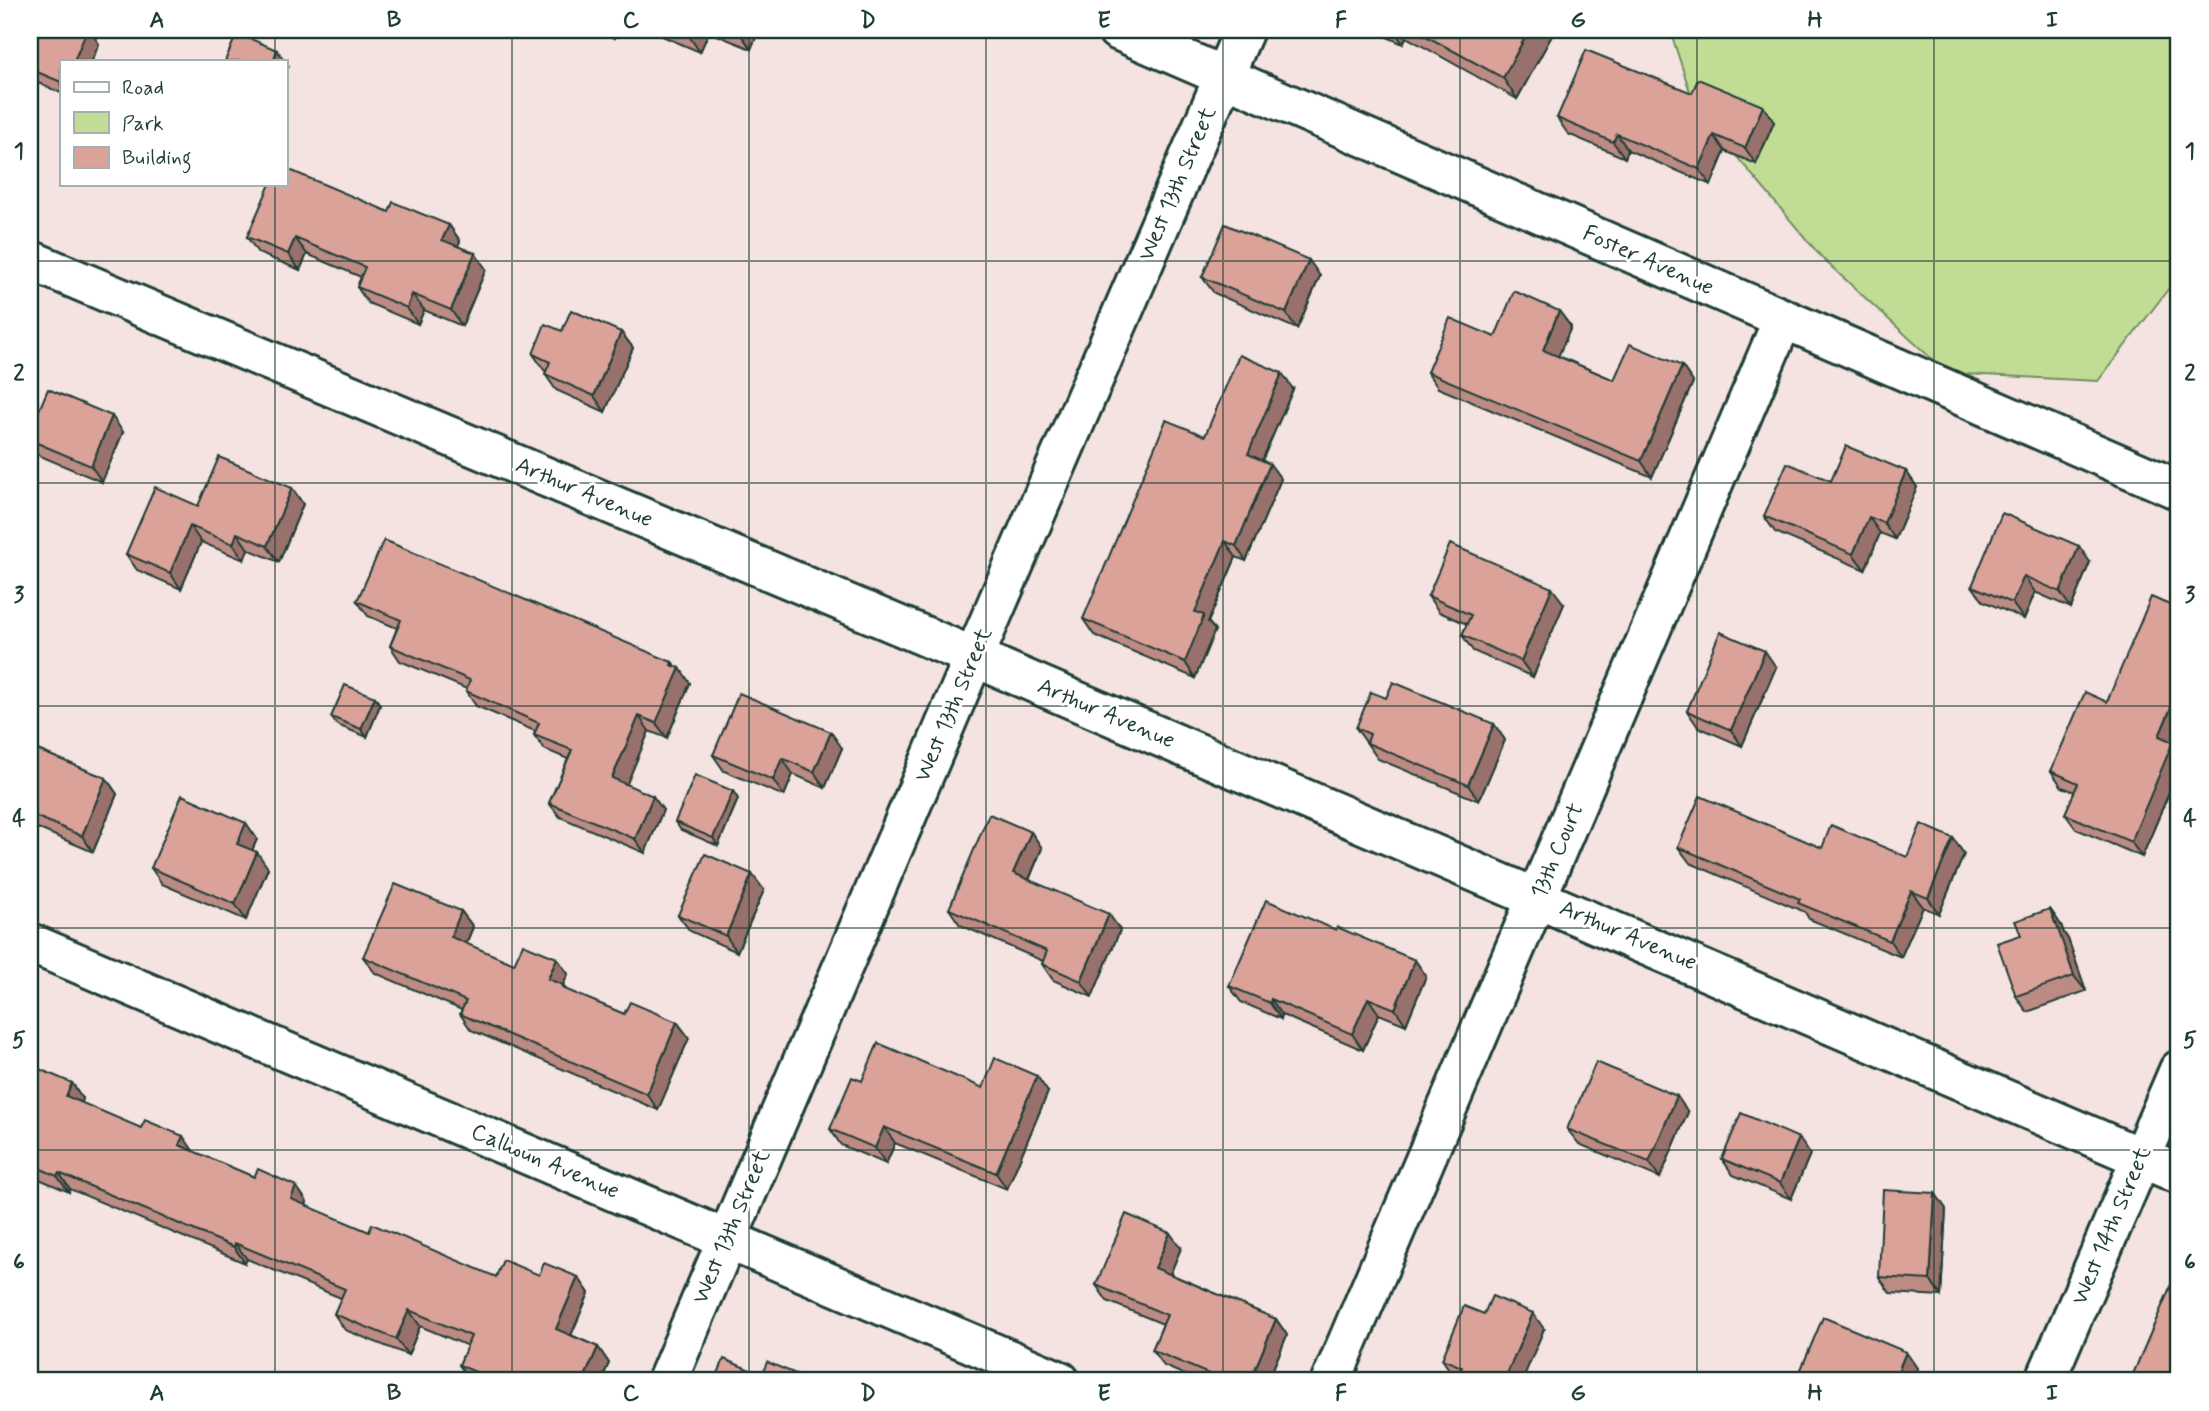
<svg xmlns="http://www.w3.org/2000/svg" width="2209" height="1411" font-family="Mynerve,sans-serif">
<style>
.green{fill:#c1dc94;stroke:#708c64;stroke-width:2}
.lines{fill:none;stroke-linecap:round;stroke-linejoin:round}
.minor-casing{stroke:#1f3d34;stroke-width:44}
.minor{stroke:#fff;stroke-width:38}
.wall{fill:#bc8b84;stroke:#1f3d34;stroke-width:2}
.shaded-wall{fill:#99716c;stroke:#1f3d34;stroke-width:2}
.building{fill:#dba29a;stroke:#1f3d34;stroke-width:2}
.grid{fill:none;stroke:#1f3d34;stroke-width:2;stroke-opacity:0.55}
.labels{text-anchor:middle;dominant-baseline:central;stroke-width:6;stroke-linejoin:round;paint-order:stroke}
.street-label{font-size:23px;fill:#1f3d34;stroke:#fff}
.neatline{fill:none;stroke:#1f3d34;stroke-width:2.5}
.grid-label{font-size:23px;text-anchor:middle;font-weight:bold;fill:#1f3d34}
</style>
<rect width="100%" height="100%" fill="#f4e3e1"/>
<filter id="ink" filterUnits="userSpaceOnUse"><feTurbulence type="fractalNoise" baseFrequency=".0143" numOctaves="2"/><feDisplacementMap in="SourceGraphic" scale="14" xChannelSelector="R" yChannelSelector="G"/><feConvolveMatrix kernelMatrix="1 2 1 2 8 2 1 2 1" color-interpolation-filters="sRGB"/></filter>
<g filter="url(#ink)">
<path class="green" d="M1670 30H2172L2179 33V275L2098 381 1964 374 1934 361 1823 259 1695 107Z"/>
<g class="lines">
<defs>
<g id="minor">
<path d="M1117 30 2179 490"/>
<path d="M30 260 974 657 2179 1174"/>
<path d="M30 943 1060 1381"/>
<path d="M667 1381 974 657 1244 30"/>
<path d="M1331 1381 1783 319"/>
<path d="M2045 1381 2179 1070"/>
</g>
</defs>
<use href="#minor" class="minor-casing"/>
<use href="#minor" class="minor"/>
</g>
<g class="wall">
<path d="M30 30H90L99 44 61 61V93L36 82 30 96Z"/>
<path d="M595 30H618L615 38Z"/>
<path d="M648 30H759L751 49 709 32 700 52Z"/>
<path d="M1371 30H1555L1517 99 1406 37 1403 44Z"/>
<path d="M1692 93 1774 122 1756 164 1725 151 1711 185 1628 150 1625 158 1568 134 1557 118Z"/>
<path d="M389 212 449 225 460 241 458 246 486 269 462 326 424 310 418 324 368 303 357 287 361 277 307 254 300 270 258 253 247 237Z"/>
<path d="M1320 276 1297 329 1214 293 1202 277Z"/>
<path d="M1559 311 1571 327 1558 356 1614 380 1682 366 1693 382 1652 477 1438 388 1427 372 1495 337Z"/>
<path d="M562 331 621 332 633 348 605 412 556 390 545 374 546 371 544 370 533 354Z"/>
<path d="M1293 389 1262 460 1281 479 1246 561 1236 557 1208 622 1215 630 1195 678 1094 635 1083 619 1205 436Z"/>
<path d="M30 431 123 432 102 482 38 455 30 443Z"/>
<path d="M1906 471 1917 487 1895 539 1880 533 1865 570 1775 532 1764 516 1831 481Z"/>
<path d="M292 488 303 504 279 562 248 549 244 560 201 542 181 589 137 570 126 554 198 506Z"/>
<path d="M2090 562 2071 608 2035 592 2024 619 1983 601 1972 586Z"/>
<path d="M1428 596 1564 604 1533 677 1473 651 1462 635 1467 624 1439 612Z"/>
<path d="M357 601 672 662 690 683 667 738 649 731 626 784 663 810 645 853 560 817 549 803 568 759 544 749 534 735 535 731 476 706 466 691 467 689 400 661 390 646 397 628 368 616Z"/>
<path d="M2179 609V730L2174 743 2179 751V769L2142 857 2076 829 2065 814 2075 792 2062 787 2051 771Z"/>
<path d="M1776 667 1742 746 1698 727 1687 711Z"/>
<path d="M375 697 380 705 367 737 337 725 331 717Z"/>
<path d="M1386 698 1494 724 1505 740 1479 801 1378 759 1356 728Z"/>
<path d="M30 747 106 778 117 794 93 852 30 825Z"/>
<path d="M842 748 825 788 793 774 784 796 724 771 713 755Z"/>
<path d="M733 791 738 799 718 846 681 830 675 822Z"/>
<path d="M246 823 257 839 252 850 268 868 246 920 162 884 151 868Z"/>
<path d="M1031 832 1042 848 1029 880 1120 930 1092 997 1053 980 1042 964 1043 961 960 925 949 909Z"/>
<path d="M1953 838 1964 854 1939 914 1923 907 1901 957 1809 919 1805 912 1690 863 1678 847 1822 848 1907 857Z"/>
<path d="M764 890 737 952 690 931 678 915Z"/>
<path d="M2050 909 2061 925 2064 933 2068 939 2086 991 2027 1012 2016 996 2021 935Z"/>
<path d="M461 911 473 927 466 944 514 964 557 958 568 974 563 985 566 990 624 1014 677 1022 689 1038 658 1110 471 1030 460 1014 462 1010 375 973 363 957Z"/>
<path d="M1336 930 1415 960 1426 976 1406 1025 1379 1014 1363 1050 1282 1015 1281 1019 1241 1002 1229 986Z"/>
<path d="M30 1072 72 1083 83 1099 81 1103 194 1152 254 1177 296 1186 307 1202 306 1206 369 1232 496 1277 539 1275 578 1277 589 1293 571 1335 598 1347 609 1363 601 1381H470L459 1365 468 1346 420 1326 408 1355 345 1330 334 1314 341 1298 247 1259 245 1263 70 1189 69 1192 30 1175Z"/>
<path d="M862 1081 983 1088 1048 1092 1007 1189 895 1143 886 1164 841 1145 830 1129Z"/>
<path d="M1688 1112 1660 1178 1579 1144 1567 1129Z"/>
<path d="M1810 1154 1791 1199 1733 1175 1722 1159Z"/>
<path d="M1935 1193 1946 1209 1941 1296 1890 1293 1879 1277Z"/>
<path d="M1181 1248 1170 1274 1276 1319 1287 1335 1268 1381H1199L1164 1366 1152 1350 1163 1324 1107 1301 1096 1285Z"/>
<path d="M1484 1314 1544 1329 1458 1377 1453 1375 1442 1359Z"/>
<path d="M1917 1368 1912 1381H1803L1799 1374Z"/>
</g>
<g class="shaded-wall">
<path d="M87 30H90L99 44 92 61H74Z"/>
<path d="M609 30H618L615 38Z"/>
<path d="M692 30H708L709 32 700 52 689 36Z"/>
<path d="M741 30H759L751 49 740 33Z"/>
<path d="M1394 30H1401L1406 37 1403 44Z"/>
<path d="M1529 30H1555L1517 99 1503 78Z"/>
<path d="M277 50 285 61H273Z"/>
<path d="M285 62 289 66 285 74Z"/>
<path d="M30 74 36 82 30 96Z"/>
<path d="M1763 106 1774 122 1756 164 1745 148Z"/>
<path d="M1617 134 1628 150 1625 158 1613 142Z"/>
<path d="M1714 135 1725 151 1711 185 1699 169Z"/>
<path d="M449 225 460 241 454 256 442 240Z"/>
<path d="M295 238 307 254 300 270 288 254Z"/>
<path d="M475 253 486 269 462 326 451 310Z"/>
<path d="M1309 260 1320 276 1297 329 1286 313Z"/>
<path d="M412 294 424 310 418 324 407 308Z"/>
<path d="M1559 311 1571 327 1554 366 1543 350Z"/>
<path d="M621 332 633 348 605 412 594 396Z"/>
<path d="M1682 366 1693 382 1652 477 1641 461Z"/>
<path d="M1282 373 1293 389 1258 470 1248 454Z"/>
<path d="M112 416 123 432 102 482 91 466Z"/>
<path d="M1270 464 1281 479 1246 561 1236 546Z"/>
<path d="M1906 471 1917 487 1895 539 1884 523Z"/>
<path d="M292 488 303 504 279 562 267 546Z"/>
<path d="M1869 517 1880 533 1865 570 1853 554Z"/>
<path d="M190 526 201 542 181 589 170 573Z"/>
<path d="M237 533 248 549 244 560 233 544Z"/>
<path d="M1225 541 1236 557 1208 622 1215 630 1195 678 1185 662 1195 612Z"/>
<path d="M2079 546 2090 562 2071 608 2060 592Z"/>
<path d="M2024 576 2035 592 2024 619 2012 603Z"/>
<path d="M1552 588 1564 604 1533 677 1521 661Z"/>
<path d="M1765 651 1776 667 1742 746 1731 730Z"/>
<path d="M672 662 679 671 680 668 690 683 667 738 656 723Z"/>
<path d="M2179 689V730L2174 743 2179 751V769L2142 857 2131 842 2159 736Z"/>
<path d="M375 697 380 705 367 737 361 729Z"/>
<path d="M639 716 649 731 623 793 612 778Z"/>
<path d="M1494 724 1505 740 1479 801 1468 785Z"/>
<path d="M831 732 842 748 825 788 814 772Z"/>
<path d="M782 758 793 774 784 796 773 780Z"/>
<path d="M106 778 117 794 93 852 82 836Z"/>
<path d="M733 791 738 799 718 846 713 838Z"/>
<path d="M653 796 663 810 645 853 635 839Z"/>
<path d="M246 823 257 839 248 860 237 844Z"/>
<path d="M1031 832 1042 848 1025 889 1013 873Z"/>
<path d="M1953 838 1964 854 1939 914 1928 898Z"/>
<path d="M257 852 268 868 246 920 235 904Z"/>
<path d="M752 874 764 890 737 952 726 936Z"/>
<path d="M1911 891 1923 907 1901 957 1890 941Z"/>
<path d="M2050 909 2061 925 2064 933 2068 939 2086 991 2074 976Z"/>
<path d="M461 911 473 927 462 953 451 937Z"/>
<path d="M1109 914 1120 930 1092 997 1081 981Z"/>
<path d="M557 958 568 974 563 985 574 1001 548 979Z"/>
<path d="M1415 960 1426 976 1406 1025 1395 1009Z"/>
<path d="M1368 998 1379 1014 1363 1050 1352 1034Z"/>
<path d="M1271 999 1282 1015 1281 1019 1270 1003Z"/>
<path d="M677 1022 689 1038 658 1110 647 1094Z"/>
<path d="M1037 1076 1048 1092 1007 1189 996 1173Z"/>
<path d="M72 1083 83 1099 77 1112 66 1096Z"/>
<path d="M1677 1096 1688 1112 1660 1178 1649 1162Z"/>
<path d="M884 1127 895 1143 886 1164 875 1148Z"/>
<path d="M183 1136 194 1152 179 1145Z"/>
<path d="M1799 1138 1810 1154 1791 1199 1780 1183Z"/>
<path d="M59 1173 70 1189 69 1192 57 1176Z"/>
<path d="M296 1186 307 1202 302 1215 291 1199Z"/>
<path d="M1935 1193 1946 1209 1941 1296 1930 1280Z"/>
<path d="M1170 1233 1181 1248 1166 1284 1155 1268Z"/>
<path d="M235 1243 247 1259 245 1263 234 1247Z"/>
<path d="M578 1277 589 1293 567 1345 556 1329Z"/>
<path d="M409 1310 420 1326 408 1355 396 1339Z"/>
<path d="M1533 1313 1544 1329 1522 1381H1504Z"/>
<path d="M1276 1319 1287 1335 1268 1381H1250Z"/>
<path d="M598 1347 609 1363 601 1381H583Z"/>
<path d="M1906 1352 1917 1368 1912 1381H1894Z"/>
</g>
<g class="building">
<path d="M30 30H87L74 61H61V82L30 69Z"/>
<path d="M675 30H692L689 36Z"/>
<path d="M731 30H741L740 33Z"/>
<path d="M1415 30H1529L1503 78Z"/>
<path d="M237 33 277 50 273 61H225Z"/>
<path d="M1586 50 1692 93 1698 79 1763 106 1745 148 1714 135 1699 169 1617 134 1613 142 1557 118Z"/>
<path d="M285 168 389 212 393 202 449 225 442 240 475 253 451 310 412 294 407 308 357 287 365 267 295 238 288 254 247 237 270 184H285Z"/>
<path d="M1225 224 1309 260 1286 313 1202 277Z"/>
<path d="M1514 291 1559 311 1543 350 1614 380 1630 344 1682 366 1641 461 1427 372 1450 318 1495 337Z"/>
<path d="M571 310 621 332 594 396 545 374 550 362 533 354 545 324 562 331Z"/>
<path d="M1239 355 1282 373 1248 454 1270 464 1236 546 1225 541 1195 612 1204 615 1185 662 1083 619 1166 420 1205 436Z"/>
<path d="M48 389 112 416 91 466 30 440V431Z"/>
<path d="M1846 446 1906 471 1884 523 1869 517 1853 554 1764 516 1787 463 1831 481Z"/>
<path d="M219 457 292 488 267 546 237 533 233 544 190 526 170 573 126 554 155 487 198 506Z"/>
<path d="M2002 513 2079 546 2060 592 2024 576 2012 603 1972 586Z"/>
<path d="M384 540 672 662 671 665 680 668 656 723 639 716 612 778 653 796 635 839 549 803 572 750 534 735 539 723 466 691 470 680 390 646 401 620 357 601Z"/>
<path d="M1450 544 1552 588 1521 661 1462 635 1471 615 1428 596Z"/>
<path d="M2151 597 2179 609V689L2159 736 2173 742 2131 842 2065 814 2078 783 2051 771 2085 692 2107 702Z"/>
<path d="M1720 632 1765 651 1731 730 1687 711Z"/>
<path d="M1393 682 1494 724 1468 785 1367 743 1370 734 1356 728 1371 692 1386 698Z"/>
<path d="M345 685 375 697 361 729 331 717Z"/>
<path d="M739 693 831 732 814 772 782 758 773 780 713 755Z"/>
<path d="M30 747 106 778 82 836 30 814Z"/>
<path d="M695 775 733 791 713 838 675 822Z"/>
<path d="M182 795 246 823 237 844 257 852 235 904 151 868Z"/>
<path d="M1700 796 1822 848 1831 825 1907 857 1921 824 1953 838 1928 898 1911 891 1890 941 1798 903 1800 899 1678 847Z"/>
<path d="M989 814 1031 832 1013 873 1109 914 1081 981 1042 964 1047 951 949 909Z"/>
<path d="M705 854 752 874 726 936 678 915Z"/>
<path d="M395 884 461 911 451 937 514 964 523 944 557 958 548 979 563 985 562 988 624 1014 630 1002 677 1022 647 1094 460 1014 466 1001 363 957Z"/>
<path d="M1266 900 1336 930 1337 927 1415 960 1395 1009 1368 998 1352 1034 1271 999 1270 1003 1229 986Z"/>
<path d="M2050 909 2055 923H2056L2074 976 2016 996 1997 943 2021 935 2015 921Z"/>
<path d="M878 1043 983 1088 995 1058 1037 1076 996 1173 884 1127 875 1148 830 1129 852 1077 862 1081Z"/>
<path d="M1596 1062 1677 1096 1649 1162 1567 1129Z"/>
<path d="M32 1066 72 1083 66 1096 141 1128 145 1120 183 1136 179 1145 254 1177 258 1169 296 1186 291 1199 369 1232 372 1224 496 1277 503 1260 539 1275 544 1263 578 1277 556 1329 598 1347 583 1381H497L459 1365 471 1336 409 1310 396 1339 334 1314 345 1289 235 1243 234 1247 59 1173 57 1176 30 1164V1072Z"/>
<path d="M1741 1113 1799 1138 1780 1183 1722 1159Z"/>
<path d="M1883 1190 1935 1193 1930 1280 1879 1277Z"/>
<path d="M1126 1214 1170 1233 1155 1268 1276 1319 1250 1381H1225L1152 1350 1167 1315 1096 1285Z"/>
<path d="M2177 1271 2179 1273V1381H2130Z"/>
<path d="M1492 1296 1533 1313 1504 1381H1456L1462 1367 1442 1359 1464 1306 1484 1314Z"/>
<path d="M1823 1317 1906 1352 1894 1381H1815L1799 1374Z"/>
<path d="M724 1359 762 1375 767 1362 813 1381H715Z"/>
</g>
</g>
<path class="grid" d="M275 30V61M512 30V1381M749 30V1381M986 30V1381M1223 30V1381M1460 30V1381M1697 30V1381M1934 30V1381M275 184V1381M30 261H2179M30 483H2179M30 706H2179M30 928H2179M30 1150H2179"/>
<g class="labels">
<g class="street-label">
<text transform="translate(1178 184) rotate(-67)">West 13th Street</text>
<text transform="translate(1648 261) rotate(24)">Foster Avenue</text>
<text transform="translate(584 493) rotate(23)">Arthur Avenue</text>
<text transform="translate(954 705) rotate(-67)">West 13th Street</text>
<text transform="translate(1106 714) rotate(23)">Arthur Avenue</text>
<text transform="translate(1558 851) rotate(-67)">13th Court</text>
<text transform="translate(1628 936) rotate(23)">Arthur Avenue</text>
<text transform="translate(545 1162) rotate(23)">Calhoun Avenue</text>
<text transform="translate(2112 1226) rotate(-67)">West 14th Street</text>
<text transform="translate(732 1227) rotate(-67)">West 13th Street</text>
</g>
</g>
<rect width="2209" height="1411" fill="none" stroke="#fff" stroke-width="77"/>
<rect x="60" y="60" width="228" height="126" fill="#ffffff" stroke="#a5b1ae" stroke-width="2"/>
<rect x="74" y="82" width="35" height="10" fill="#ffffff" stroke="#a5b1ae" stroke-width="2"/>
<text x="122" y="94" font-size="21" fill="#1f3d34">Road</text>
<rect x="74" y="112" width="35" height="21" fill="#c1dc94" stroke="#a5b1ae" stroke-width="2"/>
<text x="122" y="130" font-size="21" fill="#1f3d34">Park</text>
<rect x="74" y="147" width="35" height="21" fill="#dba29a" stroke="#a5b1ae" stroke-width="2"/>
<text x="122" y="164" font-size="21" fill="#1f3d34">Building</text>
<rect x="38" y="38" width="2132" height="1334" class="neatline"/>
<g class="grid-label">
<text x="157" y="27">A</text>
<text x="394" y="27">B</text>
<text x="631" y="27">C</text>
<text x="868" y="27">D</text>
<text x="1104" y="27">E</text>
<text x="1341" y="27">F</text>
<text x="1578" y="27">G</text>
<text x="1815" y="27">H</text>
<text x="2052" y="27">I</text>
<text x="19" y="158">1</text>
<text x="2190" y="158">1</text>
<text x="19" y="380">2</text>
<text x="2190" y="380">2</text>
<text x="19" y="602">3</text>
<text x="2190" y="602">3</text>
<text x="19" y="825">4</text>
<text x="2190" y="825">4</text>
<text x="19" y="1047">5</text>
<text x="2190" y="1047">5</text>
<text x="19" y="1269">6</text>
<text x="2190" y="1269">6</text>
<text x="157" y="1400">A</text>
<text x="394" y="1400">B</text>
<text x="631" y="1400">C</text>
<text x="868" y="1400">D</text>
<text x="1104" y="1400">E</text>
<text x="1341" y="1400">F</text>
<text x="1578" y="1400">G</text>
<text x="1815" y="1400">H</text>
<text x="2052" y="1400">I</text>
</g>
</svg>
